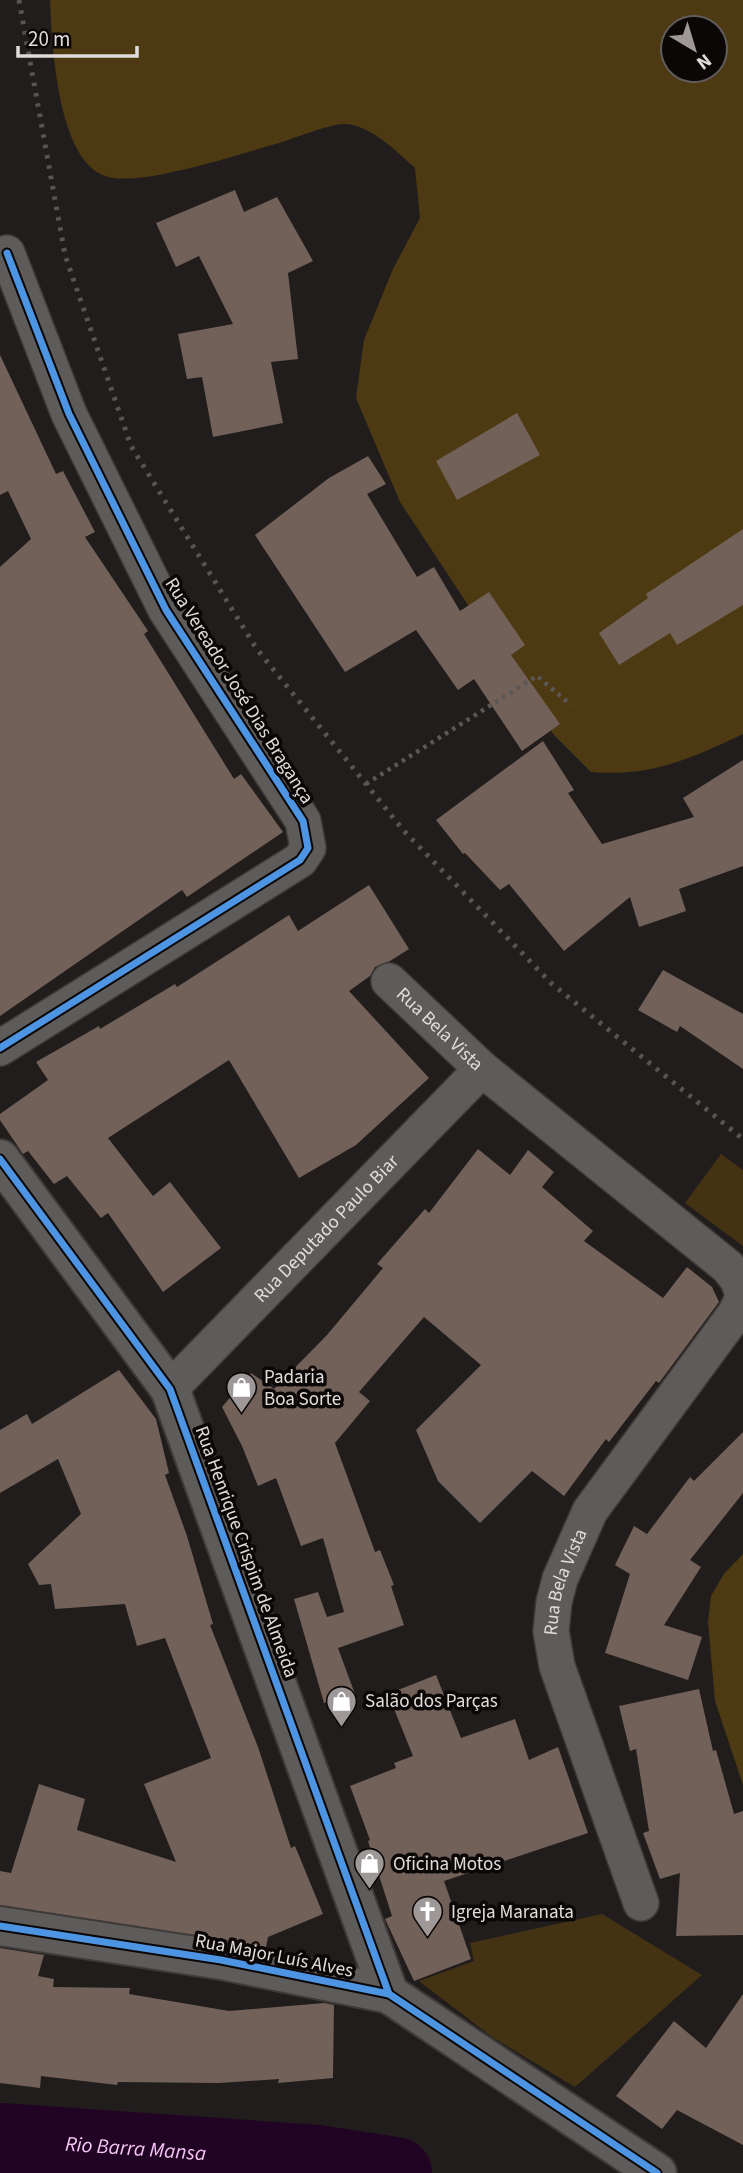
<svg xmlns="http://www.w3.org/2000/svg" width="743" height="2173" font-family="'Source Sans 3',sans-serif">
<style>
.green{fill:#433313}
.forest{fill:#4d3a12;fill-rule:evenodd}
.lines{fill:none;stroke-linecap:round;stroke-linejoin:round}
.river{stroke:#210323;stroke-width:72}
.building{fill:#726158}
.minor-casing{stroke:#3e3a39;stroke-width:38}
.tertiary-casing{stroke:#3e3a39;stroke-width:42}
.path{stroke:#5a5756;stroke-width:4.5;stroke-dasharray:3.5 5;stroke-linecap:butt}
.minor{stroke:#5e5b5b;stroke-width:35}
.tertiary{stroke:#5e5b5b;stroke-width:38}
.rail{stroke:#595454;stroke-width:5;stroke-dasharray:3.5 7;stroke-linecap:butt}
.cycleway-casing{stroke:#0b0707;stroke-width:11}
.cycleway{stroke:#4d94e3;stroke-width:7}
.labels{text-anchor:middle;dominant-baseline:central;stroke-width:7;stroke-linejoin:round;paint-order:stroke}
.street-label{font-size:19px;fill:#e1dcdb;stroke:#0b0707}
.poi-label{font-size:19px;fill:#e1dcdb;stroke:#0b0707;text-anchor:start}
.water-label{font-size:21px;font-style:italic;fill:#f4c4f6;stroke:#0b0707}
</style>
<rect width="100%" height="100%" fill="#221d1d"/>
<g class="green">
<path d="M721 1154 743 1170V1246L685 1203Z"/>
<path d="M602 1914 702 1975 575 2087 492 2037 419 1981 474 1961 470 1943Z"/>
</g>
<g class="forest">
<path d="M50 0H743V734C690 759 651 777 591 772L554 735 400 502 356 398 364 340 393 269 420 218 415 168C397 152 370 124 344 124 328 124 289 141 272 145 236 155 137 188 105 176 57 159 52 44 50 0ZM673 28H715V70H673Z"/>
<path d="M743 1554V1785L715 1701 708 1622 711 1596 724 1574Z"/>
</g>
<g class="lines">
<path class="river" id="s1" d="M0 2139 318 2161 396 2173"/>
</g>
<g class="building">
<path d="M235 190 244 212 277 197 313 261 288 273 298 359 271 362 283 423 213 437 202 377 187 379 178 334 233 324 199 256 176 267 156 223Z"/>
<path d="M0 355 56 474 63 471 95 532 85 537 148 631 144 634 234 779 241 774 283 832 187 897 182 890 0 1016V567L31 539 8 491 0 495Z"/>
<path d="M517 413 540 455 457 500 436 461Z"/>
<path d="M368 456 386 484 367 494 417 577 434 567 460 611 489 592 525 645 511 655 560 724 522 751 474 679 458 690 416 630 345 672 255 535 329 478Z"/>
<path d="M743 529V605L677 645 670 633 619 665 599 633 648 598 646 594Z"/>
<path d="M543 741 574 790 568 793 602 844 694 817 683 798 743 760V866L679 889 686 911 639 927 630 897 564 951 509 884 500 890 465 853 463 854 436 820Z"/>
<path d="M369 885 409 949 390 961 375 967 370 976 349 991 429 1078 356 1145 299 1178 229 1060 108 1138 153 1196 170 1182 221 1248 163 1292 108 1213 101 1218 67 1176 54 1184 28 1151 23 1154 0 1120V1114L48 1080 36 1062 99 1026 100 1029 175 984 177 987 289 915 298 931Z"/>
<path d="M663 970 743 1014V1069L680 1026 677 1032 638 1010Z"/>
<path d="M478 1149 510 1175 528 1150 554 1172 542 1187 593 1231 584 1241 663 1298 687 1267 712 1287 719 1302 659 1383 656 1381 609 1442 606 1439 564 1496 532 1471 480 1523 438 1481 416 1430 481 1365 424 1317 359 1392 370 1401 335 1443 375 1552 380 1550 394 1585 391 1586 404 1625 338 1648 355 1694 324 1703 294 1599 318 1592 327 1617 344 1612 323 1538 301 1546 276 1478 258 1486 242 1446 222 1407 251 1373 274 1389 327 1335 383 1268 377 1264 425 1209 429 1213Z"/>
<path d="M119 1370 156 1419 169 1473 165 1475 187 1536 213 1624 210 1625 258 1747 291 1848 295 1846 323 1914 268 1937 266 1947 0 1905V1871L11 1873 39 1784 85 1799 77 1830 176 1862 144 1784 211 1758 165 1638 137 1646 125 1604 55 1609 51 1584 39 1585 28 1564 81 1514 58 1459 0 1493V1430L27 1414 32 1424Z"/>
<path d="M743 1432V1493L690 1560 701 1567 664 1625 702 1637 688 1680 605 1653 630 1574 615 1565 634 1526 647 1534 690 1477 694 1481Z"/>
<path d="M436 1675 461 1738 515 1719 529 1760 558 1747 588 1833 444 1881 471 1959 414 1981 385 1919 392 1916 368 1841 370 1840 350 1786 396 1768 394 1763 413 1756 388 1694Z"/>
<path d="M699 1689 713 1751 716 1750 734 1814 743 1811V1935L676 1936 680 1873 660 1879 643 1833 649 1831 636 1749 630 1751 619 1706Z"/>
<path d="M0 1948 44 1955 38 1976 54 1979 53 1987 130 1988 129 1994 229 2011 324 2003 334 2005 333 2078 278 2083 279 2079 219 2083 118 2082 117 2085 41 2076 40 2088 0 2083Z"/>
<path d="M743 1994V2145L677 2110 662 2129 616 2096 674 2021 706 2048Z"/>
</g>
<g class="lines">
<defs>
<g id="minor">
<path id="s2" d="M389 981 482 1069 728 1267 738 1280 743 1294"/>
<path d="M0 1048 300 860 308 848 303 821 166 610 69 414 7 253"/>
<path id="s3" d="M170 1389 482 1069"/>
<path id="s4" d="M641 1903 557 1666 551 1631 554 1602 560 1579 590 1511 735 1314 743 1298"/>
</g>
<g id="tertiary">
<path d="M0 1159 170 1389 389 1994"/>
<path d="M0 1926 221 1960 389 1994 657 2173"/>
</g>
</defs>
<use href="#minor" class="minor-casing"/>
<use href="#tertiary" class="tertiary-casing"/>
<path class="path" d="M366 784 537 676 571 705"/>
<use href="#minor" class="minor"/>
<use href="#tertiary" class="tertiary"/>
<path class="rail" d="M19 0 65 255 131 446 256 648 404 831 551 983 743 1139"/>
<defs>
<g id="cycleway">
<path d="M0 1048 300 860 308 848 303 821 166 610 69 414 7 253"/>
<path d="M0 1159 170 1389 389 1994"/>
<path d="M0 1926 221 1960 389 1994 657 2173"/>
</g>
</defs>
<use href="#cycleway" class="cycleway-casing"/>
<use href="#cycleway" class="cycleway"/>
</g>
<defs>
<symbol id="shop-pin" viewBox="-11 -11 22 30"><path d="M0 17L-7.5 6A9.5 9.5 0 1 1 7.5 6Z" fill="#9e9998" stroke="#0b0707"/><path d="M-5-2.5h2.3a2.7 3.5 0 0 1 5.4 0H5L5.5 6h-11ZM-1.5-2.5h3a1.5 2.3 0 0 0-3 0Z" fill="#fff"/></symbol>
<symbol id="church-pin" viewBox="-11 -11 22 30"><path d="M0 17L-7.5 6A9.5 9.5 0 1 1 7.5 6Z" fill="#9e9998" stroke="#0b0707"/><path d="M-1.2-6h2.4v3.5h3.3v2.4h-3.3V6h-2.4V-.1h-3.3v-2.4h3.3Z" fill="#fff"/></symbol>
</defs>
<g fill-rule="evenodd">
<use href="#shop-pin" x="224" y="1370" width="35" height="47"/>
<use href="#shop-pin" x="324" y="1684" width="35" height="47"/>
<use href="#shop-pin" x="352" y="1846" width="35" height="47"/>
<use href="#church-pin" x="410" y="1894" width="35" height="47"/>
</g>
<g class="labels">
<g class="street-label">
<text transform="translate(239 691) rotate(58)">Rua Vereador José Dias Bragança</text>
<text stroke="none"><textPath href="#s2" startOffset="70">Rua Bela Vista</textPath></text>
<text stroke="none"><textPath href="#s3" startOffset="224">Rua Deputado Paulo Biar</textPath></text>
<text transform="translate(246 1552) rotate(70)">Rua Henrique Crispim de Almeida</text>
<text stroke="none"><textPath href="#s4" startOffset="338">Rua Bela Vista</textPath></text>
<text transform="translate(274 1956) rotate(11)">Rua Major Luís Alves</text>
</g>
<g class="poi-label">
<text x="264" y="1377">Padaria<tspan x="264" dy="22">Boa Sorte</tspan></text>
<text x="365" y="1701">Salão dos Parças</text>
<text x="393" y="1864">Oficina Motos</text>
<text x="451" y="1912">Igreja Maranata</text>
</g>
<g class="water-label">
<text stroke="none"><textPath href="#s1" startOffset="136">Rio Barra Mansa</textPath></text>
</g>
</g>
<g transform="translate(694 49) rotate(142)"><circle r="33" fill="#0b0707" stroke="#615c5c" stroke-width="2"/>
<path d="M0-5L12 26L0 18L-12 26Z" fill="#9e9998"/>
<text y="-10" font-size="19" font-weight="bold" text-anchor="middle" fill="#e1dcdb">N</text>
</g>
<path d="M18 46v10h119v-10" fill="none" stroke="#e1dcdb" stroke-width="3.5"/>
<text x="28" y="46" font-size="21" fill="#e1dcdb" stroke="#0b0707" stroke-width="5" paint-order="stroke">20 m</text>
</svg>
